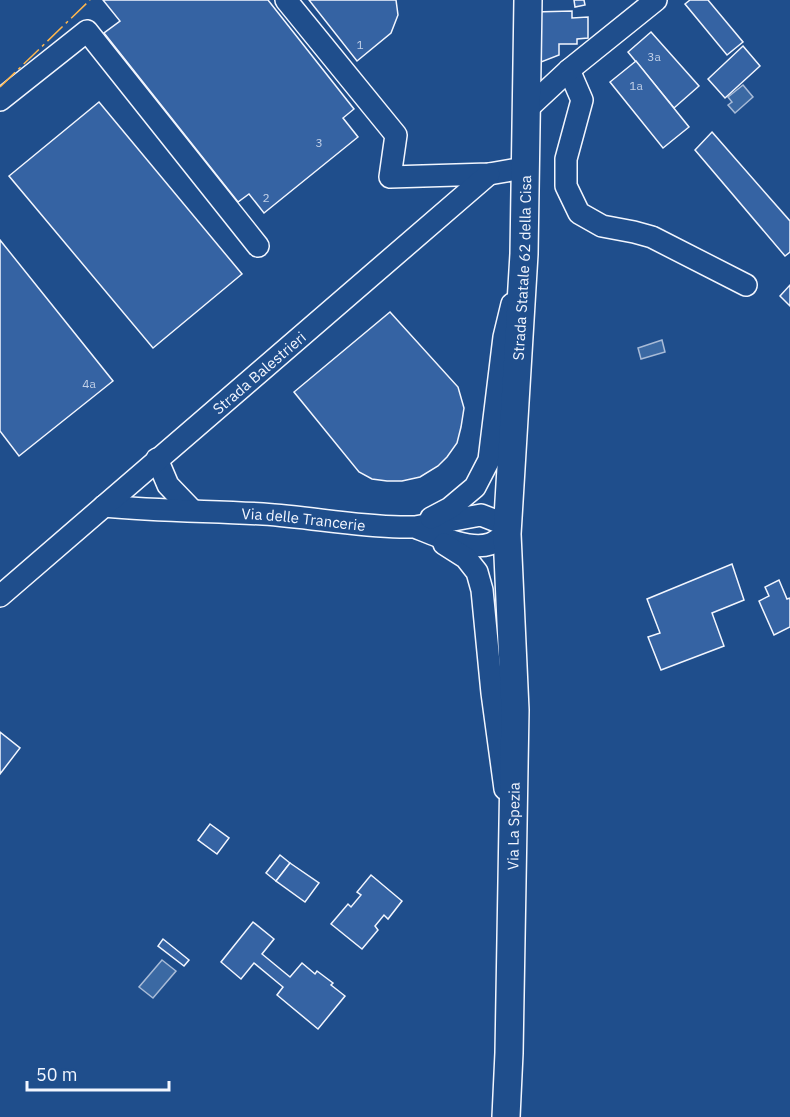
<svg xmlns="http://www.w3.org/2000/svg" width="790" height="1117" font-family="'IBM Plex Sans',sans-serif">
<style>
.water{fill:#3b69a3;stroke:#a8bbd7;stroke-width:1.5}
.building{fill:#3563a3;stroke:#f2f6ff;stroke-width:1.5}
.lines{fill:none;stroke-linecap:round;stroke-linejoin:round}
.minor-casing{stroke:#f2f6ff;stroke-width:24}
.major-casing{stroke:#f2f6ff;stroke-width:30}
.minor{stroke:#1f4e8c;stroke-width:21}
.major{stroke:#1f4e8c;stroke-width:27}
.power{stroke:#ffb74d;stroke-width:1.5;stroke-dasharray:21 4.5 3 4.5;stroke-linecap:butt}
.labels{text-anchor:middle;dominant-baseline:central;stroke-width:4.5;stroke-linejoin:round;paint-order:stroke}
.number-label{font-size:12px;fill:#c3d1e8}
.street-label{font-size:15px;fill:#f2f6ff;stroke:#1f4e8c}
</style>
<rect width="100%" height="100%" fill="#1f4e8c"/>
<g class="water">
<path d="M743 85 753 97 735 113 728 105 732 102 728 97Z"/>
<path d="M662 340 665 352 641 359 638 348Z"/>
<path d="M162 960 176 971 153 998 139 987Z"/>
</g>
<g class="building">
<path d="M103 0H268L354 109 343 118 358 137 264 213 249 194 238 202 104 33 120 21Z"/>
<path d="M309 0H396L398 15 391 33 357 61Z"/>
<path d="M574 0H584L585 5 575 7Z"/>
<path d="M690 0H708L743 42 727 55 685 4Z"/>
<path d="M572 11V18L588 17V38L577 39V44H559V55L536 64 534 12Z"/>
<path d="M651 32 699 86 674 108 628 52Z"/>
<path d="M743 46 760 66 725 98 708 79Z"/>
<path d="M636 61 689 127 663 148 610 82Z"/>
<path d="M99 102 242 274 153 348 9 176Z"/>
<path d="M712 132 790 221V252L785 256 695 150Z"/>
<path d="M0 240 113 381 19 456 0 431Z"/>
<path d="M790 285V306L780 296Z"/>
<path d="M390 312 458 387 464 408 461 427 457 443 447 457 438 466 420 477 402 481H387L372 479 359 472 294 392Z"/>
<path d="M732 564 744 600 712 613 724 646 661 670 648 637 660 633 647 599Z"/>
<path d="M779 580 787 599 790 598V627L774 635 759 601 769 596 765 587Z"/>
<path d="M0 732 20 748 0 774Z"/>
<path d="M210 824 229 838 217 854 198 840Z"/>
<path d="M280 855 290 863 276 881 266 873Z"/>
<path d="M290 863 319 883 305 902 276 881Z"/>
<path d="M371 875 402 901 388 919 384 915 375 926 378 930 362 949 331 924 348 904 351 907 361 895 357 892Z"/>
<path d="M253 922 274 939 262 954 290 977 302 963 315 974 317 971 333 983 331 985 345 996 318 1029 277 995 283 987 254 963 241 979 221 962Z"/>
<path d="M163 939 189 960 184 966 158 946Z"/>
</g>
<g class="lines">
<defs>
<g id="minor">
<path d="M286 0 396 135 390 177 489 174 512 170H526"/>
<path d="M569 70 582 100 566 159V186L579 213 602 226 634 232 652 237 746 285"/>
<path d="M0 100 87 31 258 246"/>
<path d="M527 109 569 70 656 0"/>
<path d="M157 459 168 485 192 510"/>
<path id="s1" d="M104 506C157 511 210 511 263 514 309 517 354 526 400 527H415L481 515 499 522 507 534C501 537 496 542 490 544 469 551 435 535 415 527"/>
<path d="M431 518 450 508 475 487 489 460 504 337 512 304"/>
<path d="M444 544 466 558 477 572 482 590 492 693 505 789"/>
<path id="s2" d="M0 596 489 174"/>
</g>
<g id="major">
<path id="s3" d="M506 1117 509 1053 515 710 507 534 524 254 528 0"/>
</g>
</defs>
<use href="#minor" class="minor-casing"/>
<use href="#major" class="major-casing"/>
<use href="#minor" class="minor"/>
<use href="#major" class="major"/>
<path class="power" d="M0 87 90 0"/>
</g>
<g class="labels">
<g class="number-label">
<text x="360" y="44">1</text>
<text x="654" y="56">3a</text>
<text x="636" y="85">1a</text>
<text x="319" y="142">3</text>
<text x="266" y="197">2</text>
<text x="89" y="383">4a</text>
</g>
<g class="street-label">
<text stroke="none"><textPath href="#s3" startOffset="850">Strada Statale 62 della Cisa</textPath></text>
<text stroke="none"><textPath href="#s2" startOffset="342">Strada Balestrieri</textPath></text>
<text stroke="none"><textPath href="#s1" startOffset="200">Via delle Trancerie</textPath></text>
<text stroke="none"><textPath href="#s3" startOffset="291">Via La Spezia</textPath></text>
</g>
</g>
<path d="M27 1081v9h142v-9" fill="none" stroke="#f2f6ff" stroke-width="3"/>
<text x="36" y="1081" font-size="18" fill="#f2f6ff" stroke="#1f4e8c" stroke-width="4.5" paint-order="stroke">50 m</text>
</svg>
